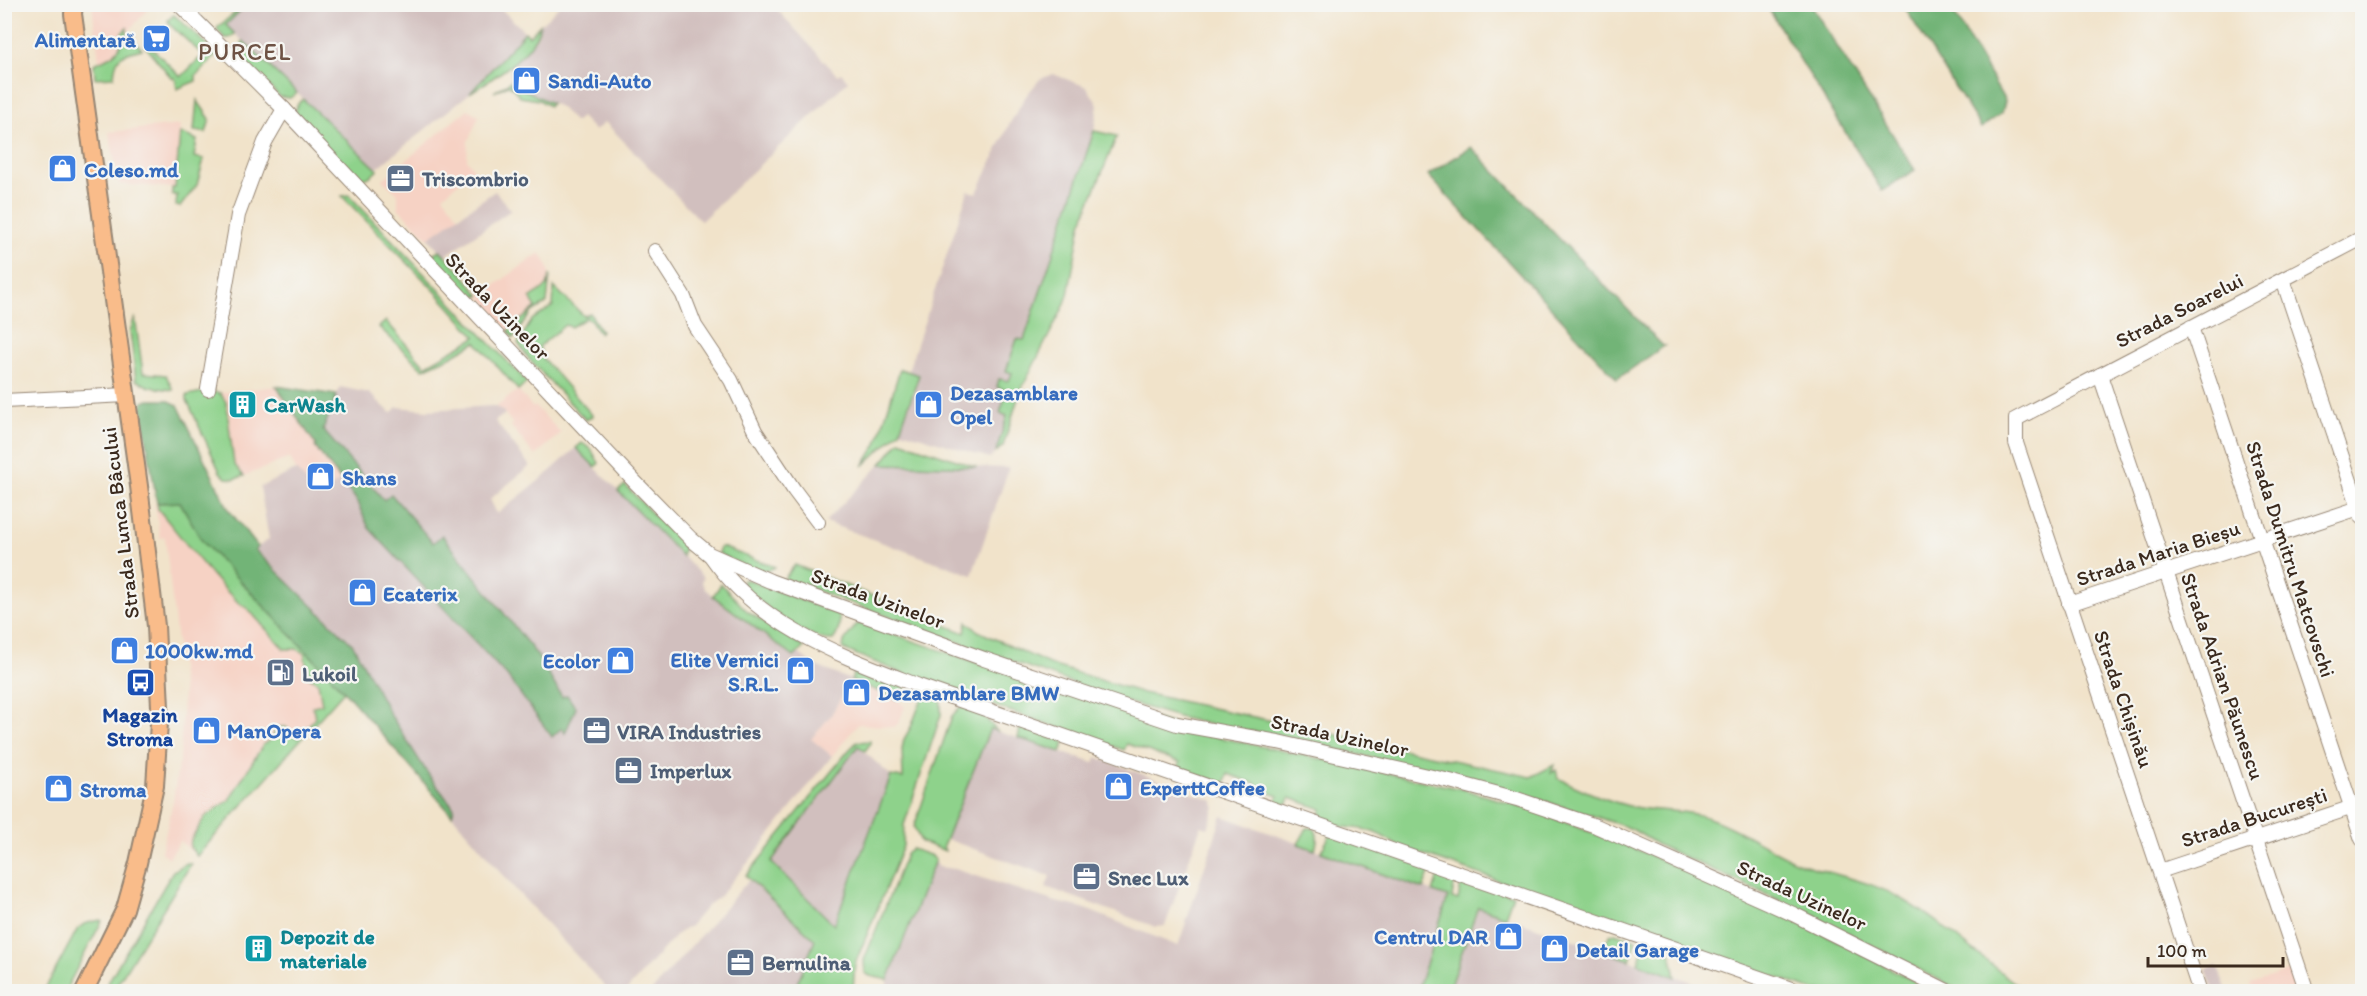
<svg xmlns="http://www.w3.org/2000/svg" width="2367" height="996" font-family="Itim,sans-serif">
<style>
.built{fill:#f6d2c4}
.industrial{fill:#d1bfbe}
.green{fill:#8ed28b;stroke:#647e54;stroke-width:1.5}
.forest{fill:#72b477;stroke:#566f4a;stroke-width:1.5}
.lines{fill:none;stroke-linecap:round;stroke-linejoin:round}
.minor-casing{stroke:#968674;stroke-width:16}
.major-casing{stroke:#968674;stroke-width:20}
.minor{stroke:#fff;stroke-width:14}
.major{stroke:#f9bc8a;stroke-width:16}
.labels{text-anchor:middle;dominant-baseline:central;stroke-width:4.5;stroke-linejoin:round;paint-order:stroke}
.shop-label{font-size:21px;font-weight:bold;fill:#366cbe;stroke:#f6f6f2;text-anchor:start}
.service-label{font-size:21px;font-weight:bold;fill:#4e5e75;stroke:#f6f6f2;text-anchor:start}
.street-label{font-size:21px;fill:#3b2a1e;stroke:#f6f6f2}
.culture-label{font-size:21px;font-weight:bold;fill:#0d838f;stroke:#f6f6f2;text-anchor:start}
.transit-label{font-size:21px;font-weight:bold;fill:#164399;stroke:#f6f6f2}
.quarter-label{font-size:24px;letter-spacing:1.5px;fill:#6e5244;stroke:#f6f6f2}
</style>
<rect width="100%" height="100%" fill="#f6f6f2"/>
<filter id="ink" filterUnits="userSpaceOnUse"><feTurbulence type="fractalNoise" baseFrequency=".0167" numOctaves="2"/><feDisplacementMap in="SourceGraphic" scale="12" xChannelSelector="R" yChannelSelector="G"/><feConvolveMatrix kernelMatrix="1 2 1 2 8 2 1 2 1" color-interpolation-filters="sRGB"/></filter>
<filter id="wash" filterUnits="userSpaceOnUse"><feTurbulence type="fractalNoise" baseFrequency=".008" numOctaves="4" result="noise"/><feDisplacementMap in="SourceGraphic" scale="24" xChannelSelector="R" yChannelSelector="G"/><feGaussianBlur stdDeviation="1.35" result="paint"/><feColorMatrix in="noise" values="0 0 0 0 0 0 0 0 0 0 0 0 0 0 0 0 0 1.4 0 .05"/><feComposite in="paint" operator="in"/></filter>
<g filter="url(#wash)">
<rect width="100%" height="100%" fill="#f1e3ca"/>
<g class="built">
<path d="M92 5 152 4V5L126 34 127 29 116 54 99 61Z"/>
<path d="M468 109 479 116 468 141 467 160 474 169 443 196 459 217 428 238 398 208V194L382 180Z"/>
<path d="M180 125 175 188 119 184 109 132Z"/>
<path d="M540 253 548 266 550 275 547 286 536 307 508 331 480 296Z"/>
<path d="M276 386 316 445 321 457 340 480 320 497 296 470 290 458 244 476 234 464 226 402 220 393Z"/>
<path d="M518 390 533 408 535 406 561 433 535 456 511 426 513 424 502 410 495 408Z"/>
<path d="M180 502 344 691 197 856 180 841 169 858 161 852 173 802 178 765 180 764 183 694 165 537 160 538 155 503Z"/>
<path d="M851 680 897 699 905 707 898 724 894 727 858 724 832 756 811 739 831 715Z"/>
<path d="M2293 970 2300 991H2253L2250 983Z"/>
</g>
<g class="industrial">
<path d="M496 4 525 32 470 93 376 169 226 25 244 8 241 5Z"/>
<path d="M772 4 837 75 841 73 848 81 701 221 605 122 595 131 581 117 575 122 560 107 511 83 510 67 538 36 540 25 560 5Z"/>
<path d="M1053 74 1087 87 1098 105 1094 131 1024 341 1017 339 1007 371 1012 373 1009 382 1000 379 997 386 1007 390 1000 413 1007 416 996 452 990 458 882 425 900 369 908 371 968 191 977 193 1010 123 1026 96 1040 79Z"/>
<path d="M495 191 511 210 445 256 428 238Z"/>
<path d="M340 387 369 393 391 413 397 407 428 410 493 406 502 410 505 414 495 421 530 466 490 499 497 514 545 476 576 448 704 578 701 581 705 589 730 610 794 657 798 653 816 666 851 680 831 715 811 739 832 756 751 859 718 898 708 905 690 926 677 934 626 991H609L516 890 452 815 454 808 430 777 390 714 353 645 255 549 269 539 260 487 296 470 320 497 340 480 355 498 369 528 507 676 551 737 562 728V697L537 655 443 536 433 544 391 494 384 500 323 430Z"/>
<path d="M881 464 1009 468 972 575 825 522Z"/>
<path d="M990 729 1094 763 1096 757 1214 801 1215 807 1208 828 1201 826 1165 926 1156 927 1046 887 1050 876 946 839Z"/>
<path d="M858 746 891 776 834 925 771 862Z"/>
<path d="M1222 816 1448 897 1417 991 884 992 935 860 938 867 955 869 1056 902 1083 908 1178 946Z"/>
<path d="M749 880 815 940 794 991 651 992Z"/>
<path d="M1479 907 1621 957 1718 991 1448 992Z"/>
<path d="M2217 966 2226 988 2214 991 2206 970Z"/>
</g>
<g class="green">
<path d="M243 6 244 7 226 25 235 34 229 38H225L217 30 218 27Z"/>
<path d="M174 15 217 54 196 76V81L177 89 175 78 171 77 145 46 147 43 181 77 203 55 169 24 168 20Z"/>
<path d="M540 25C534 55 494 77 470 93L525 32 529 36Z"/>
<path d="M127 28V34L142 49C122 54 115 55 114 77L95 78 94 64C110 57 123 53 122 33Z"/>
<path d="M243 41 297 93 290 98 280 97 240 58 238 51Z"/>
<path d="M511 81V83L551 103 549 106 539 100 520 97 511 86 508 85 494 92Z"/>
<path d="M303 99 378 170C370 177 366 181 356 177L295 114 297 105Z"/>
<path d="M197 100 210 119 206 133 194 131Z"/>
<path d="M1094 131 1117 136 1081 224 1068 295 1064 306 1020 392 1003 446 996 452 1007 416 1000 413 1007 391 997 387 999 379 1009 381 1012 373 1006 371 1017 339 1024 340Z"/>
<path d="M180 133 197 140 194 157 204 159 197 185 180 207 176 206 177 195H172V188H175Z"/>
<path d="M349 195 527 382 518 390 476 342 452 356 423 369 379 327 386 321 425 366 476 337 436 292 342 196Z"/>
<path d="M440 250 463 274 480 296 470 298 430 255Z"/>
<path d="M550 275 547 303 532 312 513 338 508 331 536 307 530 298 547 286Z"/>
<path d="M554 287 584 316 590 313 601 331 599 333 591 320 586 318 571 327 565 325 539 347 541 351 539 354 593 416 586 420 528 358 518 343 532 320 553 306Z"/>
<path d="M135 317 143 373 166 375 173 390 150 387 136 380 130 331Z"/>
<path d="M900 369 919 375 900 431 863 466 877 444Z"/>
<path d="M208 391 220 393 226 402 234 464 244 476 234 479 226 478 220 472 187 400V395Z"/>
<path d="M900 441 977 467 881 464Z"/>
<path d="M582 443 591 449 599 463 595 467 576 448Z"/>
<path d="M625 485 684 547 682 556 618 491Z"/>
<path d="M180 502 203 542 344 691 197 856 190 847 191 840 205 817 229 800 263 745 272 739 276 727H286L297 738 315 718 313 706 322 704 318 682 309 677 304 653 297 649H284L247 608C229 601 174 528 158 509L157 503Z"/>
<path d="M720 547H722L775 567C760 578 733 560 718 553Z"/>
<path d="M795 565 965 633 967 622 978 631 1051 665 1143 693 1531 777 1554 765 1551 773 1556 770 1558 778C1582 790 1608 802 1634 807 1658 812 1683 809 1706 817 1740 828 1768 850 1800 863 1835 876 1870 880 1902 899 1947 925 1984 962 2026 991H1961L1812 915 1658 845 1632 829 1588 814 1478 782 1265 733 1225 728 1178 717 1114 698 784 579Z"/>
<path d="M743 580H749L838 614C841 623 839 633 833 640 809 642 757 602 742 584Z"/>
<path d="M721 584 748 612 804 647 794 657 713 596Z"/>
<path d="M857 624H864L1045 686 1222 738 1466 790 1530 809 1648 854 1832 938 1933 991H1816L1396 845C1387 838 1378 833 1366 830 1349 826 1335 830 1320 816L1322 809 1290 798 1288 803 1282 805 1276 803 1278 796 1255 788 1256 784 1228 774 1224 785 1178 769 1180 762 1127 744 1124 750 916 679 843 649 844 641Z"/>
<path d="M857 668 906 687 897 699 851 680Z"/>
<path d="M924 693 938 697 941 703V715L904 825 903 846 855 964 853 991H794L815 940 746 876 849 750 857 742 870 741V744L865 751 858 746 771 862 834 925 891 776 903 778 902 749 904 739 911 727Z"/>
<path d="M961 706 980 712 997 731 990 729 946 839 943 846 945 851 921 842 914 827 952 716Z"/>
<path d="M1025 727 1065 742 1061 752 1018 738 1020 728Z"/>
<path d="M1307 828H1314C1319 835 1317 842 1315 850L1298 844Z"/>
<path d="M1331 833 1428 868 1430 871 1423 889 1321 852Z"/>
<path d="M912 849 932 856 935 860 888 980 870 976 865 973 864 960 907 852Z"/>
<path d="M187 863 191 864 113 991H103L173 871Z"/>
<path d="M1439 873 1453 875 1455 880 1452 898 1458 900 1462 879 1513 895 1505 917 1478 907 1448 991 1417 992 1448 897 1433 892Z"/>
<path d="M100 920 102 921 65 991H44L77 930 84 924Z"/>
<path d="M1615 933 1636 940 1630 960 1600 950 1610 935Z"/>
<path d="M1645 943 1671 953 1676 977 1638 963Z"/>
</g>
<g class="forest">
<path d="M1766 5H1811L1915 170 1882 191Z"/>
<path d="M1903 5H1949L2005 101 2002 113 1981 128Z"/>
<path d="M1471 147 1663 346H1664L1617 379 1428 175Z"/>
<path d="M276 386 337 395 323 430 384 500 391 494 433 543 442 535 537 655 562 697 567 695 576 708 565 733 562 728 552 737 507 676 369 528 355 498 315 447 316 445Z"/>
<path d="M149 400H167L178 405 229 510 258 547 255 550 353 645 390 714 430 777 454 808 452 815 344 691 203 542 180 502 157 503 141 408 143 402Z"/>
</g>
</g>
<g filter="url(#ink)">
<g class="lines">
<defs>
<g id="minor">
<path d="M179 4 284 109 636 483 691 539 709 554 770 581 984 659 1177 724 1278 742 1450 781 1517 799 1596 826 1793 914 1949 992"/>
<path d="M655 251 683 295 695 326 731 380 755 431 794 490 818 522"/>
<path d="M2283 280 2362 517"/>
<path d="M2191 327 2362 839"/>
<path d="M2100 375 2307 992"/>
<path d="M208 389 238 215 265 142 284 109"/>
<path d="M4 401 127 395"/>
<path d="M711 556C761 628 840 655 919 686L1800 992"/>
<path d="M2069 604 2362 507"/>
<path d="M2160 871 2362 804"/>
<path d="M2200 992 2016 443V419L2362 238"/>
</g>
<path id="major" d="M74 4 73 14 139 486 156 626 160 707 155 786 138 863 125 909 84 992"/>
</defs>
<use href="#minor" class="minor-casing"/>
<use href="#major" class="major-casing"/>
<use href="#minor" class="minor"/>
<use href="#major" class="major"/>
</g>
</g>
<defs>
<symbol id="supermarket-square" viewBox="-11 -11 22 22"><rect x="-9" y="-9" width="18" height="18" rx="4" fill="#3f7fe0" stroke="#f6f6f2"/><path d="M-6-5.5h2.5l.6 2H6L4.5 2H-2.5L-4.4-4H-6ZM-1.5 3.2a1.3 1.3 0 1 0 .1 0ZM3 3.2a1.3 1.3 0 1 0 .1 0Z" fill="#fff"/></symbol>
<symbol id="shop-square" viewBox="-11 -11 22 22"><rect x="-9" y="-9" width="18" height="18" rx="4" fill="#3f7fe0" stroke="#f6f6f2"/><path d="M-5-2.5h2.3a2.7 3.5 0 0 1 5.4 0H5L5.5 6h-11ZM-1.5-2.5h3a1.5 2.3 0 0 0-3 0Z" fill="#fff"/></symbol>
<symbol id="office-square" viewBox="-11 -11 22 22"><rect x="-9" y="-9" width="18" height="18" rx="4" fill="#5c6f8a" stroke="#f6f6f2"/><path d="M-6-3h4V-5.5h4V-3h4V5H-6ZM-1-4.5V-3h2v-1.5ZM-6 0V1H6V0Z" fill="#fff"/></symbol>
<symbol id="building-square" viewBox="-11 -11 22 22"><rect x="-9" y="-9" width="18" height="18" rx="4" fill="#0f9aa8" stroke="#f6f6f2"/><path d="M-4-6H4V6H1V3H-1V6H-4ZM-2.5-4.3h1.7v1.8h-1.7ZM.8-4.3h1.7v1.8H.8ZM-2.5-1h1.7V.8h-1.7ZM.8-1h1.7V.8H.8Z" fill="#fff"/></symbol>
<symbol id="fuel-square" viewBox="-11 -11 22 22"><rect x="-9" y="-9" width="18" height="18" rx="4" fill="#5c6f8a" stroke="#f6f6f2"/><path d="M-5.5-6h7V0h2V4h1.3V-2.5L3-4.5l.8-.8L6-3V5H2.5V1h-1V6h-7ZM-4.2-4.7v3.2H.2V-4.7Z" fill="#fff"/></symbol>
<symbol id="bus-square" viewBox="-11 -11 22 22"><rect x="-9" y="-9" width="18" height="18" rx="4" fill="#1a4fb4" stroke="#f6f6f2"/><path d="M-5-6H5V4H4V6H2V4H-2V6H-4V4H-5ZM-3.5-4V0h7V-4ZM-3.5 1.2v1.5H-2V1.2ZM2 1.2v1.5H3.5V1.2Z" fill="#fff"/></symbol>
</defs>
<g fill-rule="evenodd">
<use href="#supermarket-square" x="140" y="22" width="33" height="33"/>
<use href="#shop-square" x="510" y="64" width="33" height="33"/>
<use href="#shop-square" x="46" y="152" width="33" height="33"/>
<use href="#office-square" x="384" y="162" width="33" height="33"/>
<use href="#building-square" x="226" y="388" width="33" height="33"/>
<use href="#shop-square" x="912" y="388" width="33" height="33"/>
<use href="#shop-square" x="304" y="460" width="33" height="33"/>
<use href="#shop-square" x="346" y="576" width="33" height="33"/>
<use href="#shop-square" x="108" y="634" width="33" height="33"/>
<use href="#shop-square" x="604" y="644" width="33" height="33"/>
<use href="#shop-square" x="784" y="654" width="33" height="33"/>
<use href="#fuel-square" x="264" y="656" width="33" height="33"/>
<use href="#bus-square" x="124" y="666" width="33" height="33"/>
<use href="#shop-square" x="840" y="676" width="33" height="33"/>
<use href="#shop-square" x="190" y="714" width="33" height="33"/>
<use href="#office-square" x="580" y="714" width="33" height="33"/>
<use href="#office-square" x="612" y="754" width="33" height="33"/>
<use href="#shop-square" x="1102" y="770" width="33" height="33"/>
<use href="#shop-square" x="42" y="772" width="33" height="33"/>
<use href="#office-square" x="1070" y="860" width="33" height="33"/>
<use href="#shop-square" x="1492" y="920" width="33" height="33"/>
<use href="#building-square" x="242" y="932" width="33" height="33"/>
<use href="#shop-square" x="1538" y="932" width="33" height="33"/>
<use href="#office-square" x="724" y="946" width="33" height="33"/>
</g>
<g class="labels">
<g class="shop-label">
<text x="136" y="39" text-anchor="end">Alimentară</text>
<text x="548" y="80">Sandi-Auto</text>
<text x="84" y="169">Coleso.md</text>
<text x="950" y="392">Dezasamblare<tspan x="950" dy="24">Opel</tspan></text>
<text x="342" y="477">Shans</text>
<text x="383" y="593">Ecaterix</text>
<text x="145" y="650">1000kw.md</text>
<text x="779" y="659" text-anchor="end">Elite Vernici<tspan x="779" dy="24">S.R.L.</tspan></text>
<text x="600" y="660" text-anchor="end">Ecolor</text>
<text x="878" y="692">Dezasamblare BMW</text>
<text x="227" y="730">ManOpera</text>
<text x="1140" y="787">ExperttCoffee</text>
<text x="80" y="789">Stroma</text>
<text x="1488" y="936" text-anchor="end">Centrul DAR</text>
<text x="1576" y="949">Detail Garage</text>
</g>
<g class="service-label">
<text x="422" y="178">Triscombrio</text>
<text x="302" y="673">Lukoil</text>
<text x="617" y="731">VIRA Industries</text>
<text x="650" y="770">Imperlux</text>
<text x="1108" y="877">Snec Lux</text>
<text x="762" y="962">Bernulina</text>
</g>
<g class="street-label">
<text transform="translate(498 306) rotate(46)">Strada Uzinelor</text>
<text transform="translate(2179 310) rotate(-27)">Strada Soarelui</text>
<text transform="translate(120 523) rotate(-97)">Strada Lunca Bâcului</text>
<text transform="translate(2158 553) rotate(-18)">Strada Maria Bieșu</text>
<text transform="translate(2291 559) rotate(72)">Strada Dumitru Matcovschi</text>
<text transform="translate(878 598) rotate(20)">Strada Uzinelor</text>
<text transform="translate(2223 676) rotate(71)">Strada Adrian Păunescu</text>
<text transform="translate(2124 699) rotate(71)">Strada Chișinău</text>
<text transform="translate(1340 735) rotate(12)">Strada Uzinelor</text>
<text transform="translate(2254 817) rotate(-18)">Strada București</text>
<text transform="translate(1802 895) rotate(25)">Strada Uzinelor</text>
</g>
<g class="culture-label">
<text x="264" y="404">CarWash</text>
<text x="280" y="936">Depozit de<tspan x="280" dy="24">materiale</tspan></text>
</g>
<g class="transit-label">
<text x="140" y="714">Magazin<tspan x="140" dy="24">Stroma</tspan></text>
</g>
<g class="quarter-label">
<text x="245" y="51">PURCEL</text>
</g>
</g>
<rect width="2367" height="996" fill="none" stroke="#f6f6f2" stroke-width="24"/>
<path d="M2148 957v9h135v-9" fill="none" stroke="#3b2a1e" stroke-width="3"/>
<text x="2157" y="957" font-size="18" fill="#3b2a1e" stroke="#f6f6f2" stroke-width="4.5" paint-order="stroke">100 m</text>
</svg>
